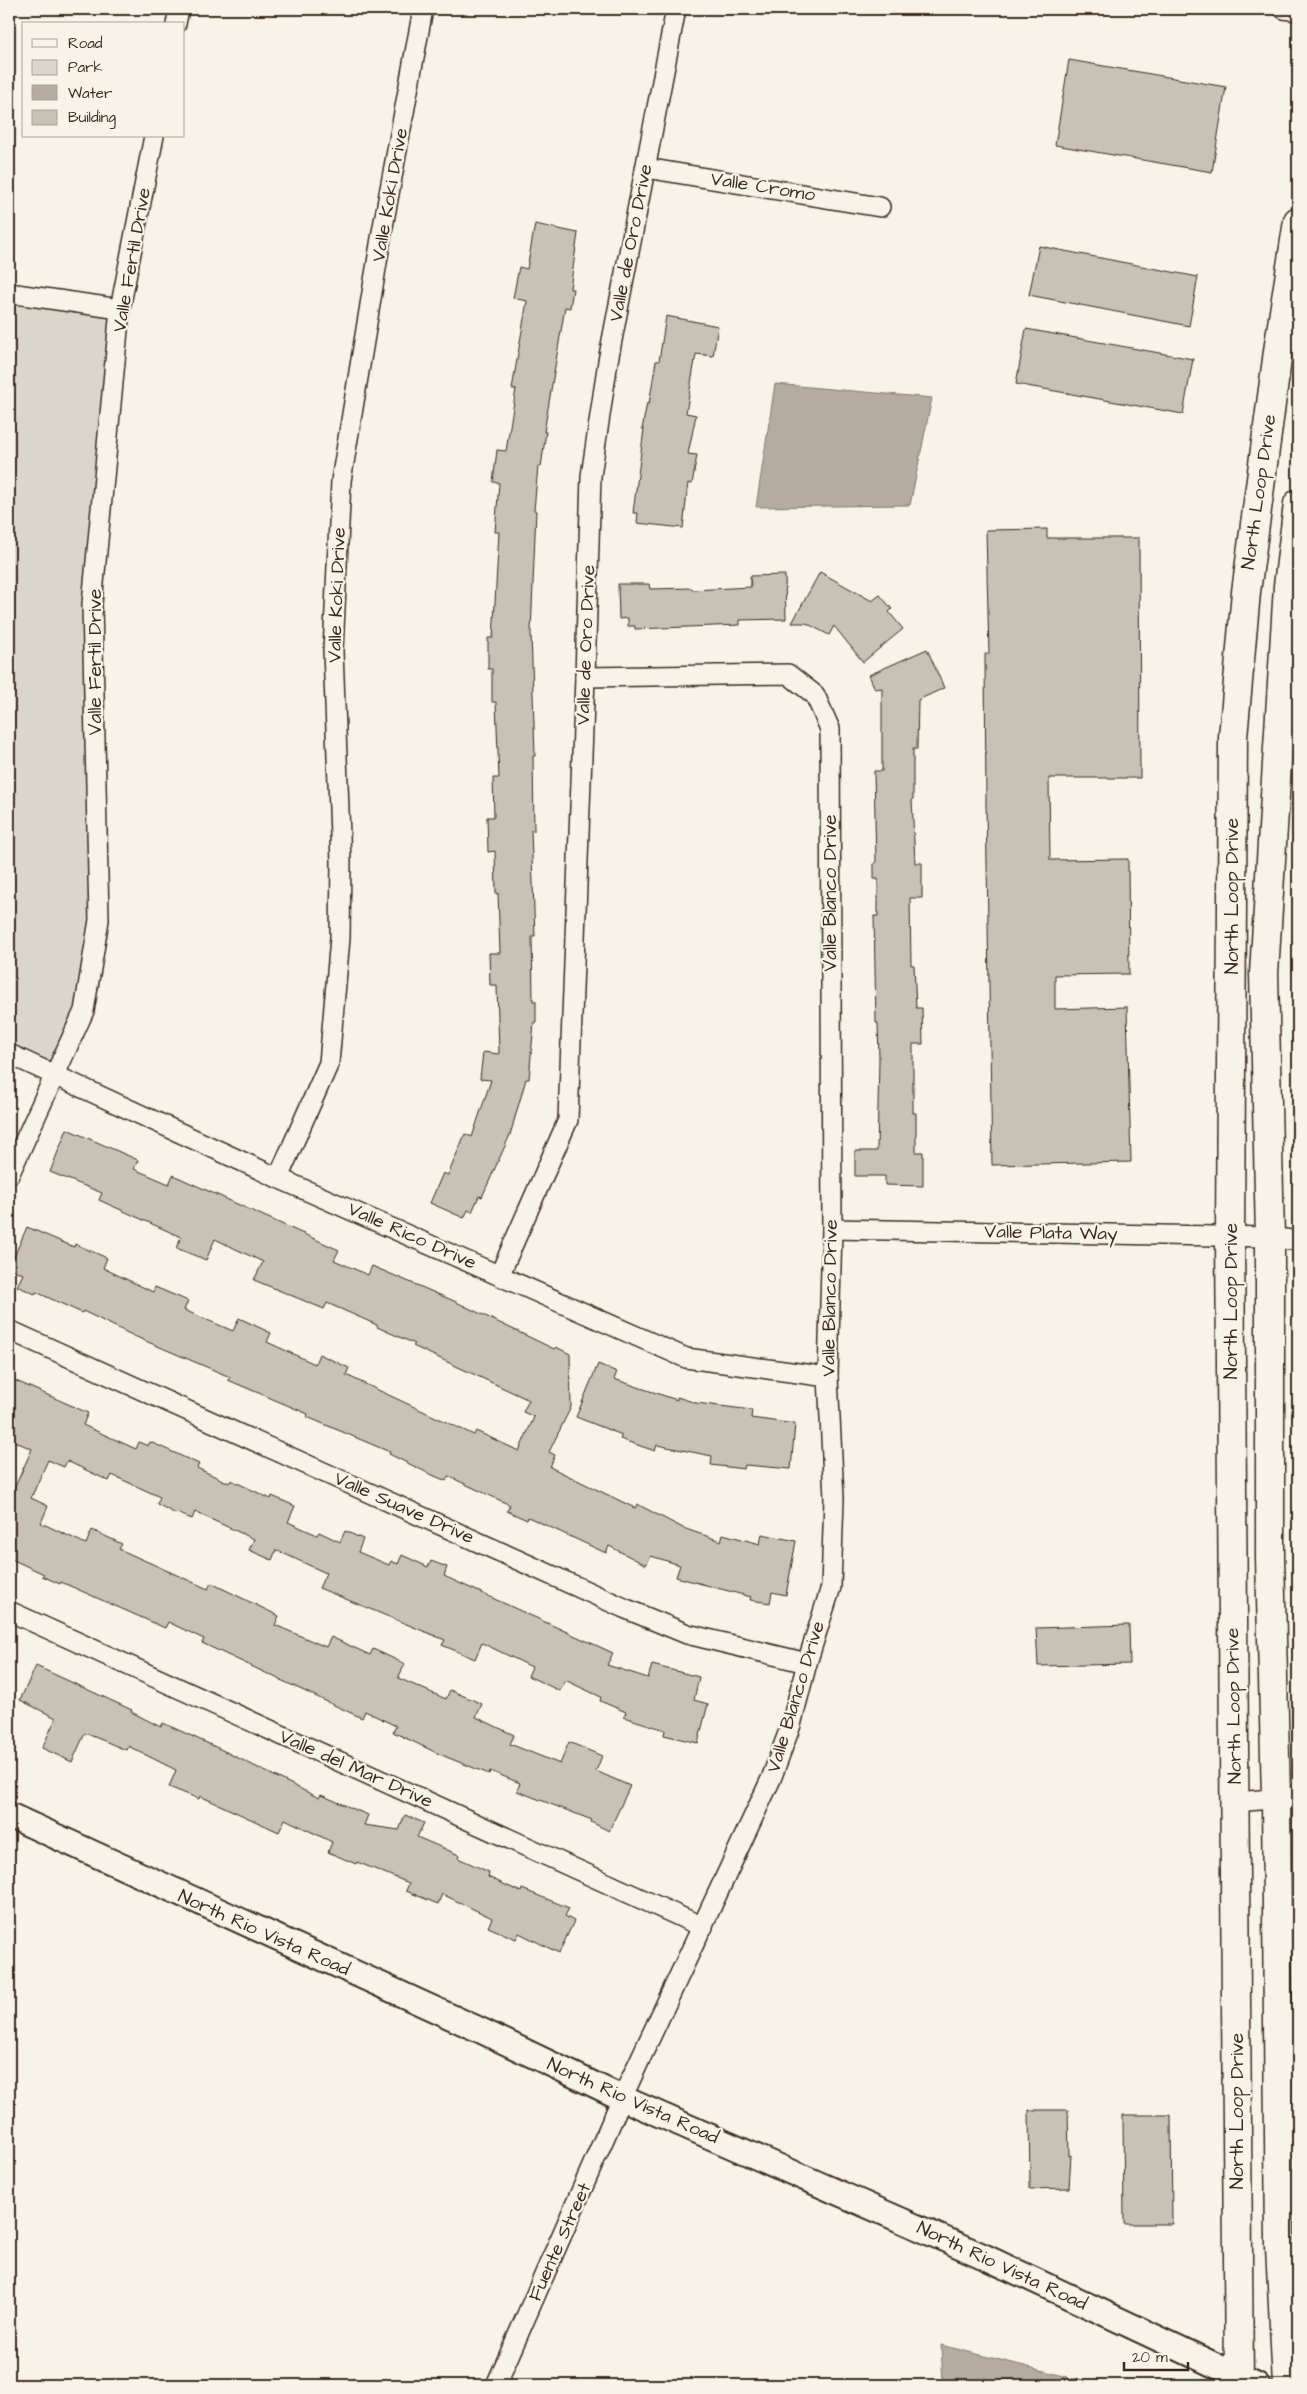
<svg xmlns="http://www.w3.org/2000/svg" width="1307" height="2394" font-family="'Architects Daughter',sans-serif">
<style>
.green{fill:#dbd6cb;stroke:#8b8074}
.water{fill:#b4aca0;stroke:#84786c}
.building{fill:#c8c1b6;stroke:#3b2a1e}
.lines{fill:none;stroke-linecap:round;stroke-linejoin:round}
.minor-casing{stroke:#3b2a1e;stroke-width:22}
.tertiary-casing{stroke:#3b2a1e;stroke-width:28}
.secondary-casing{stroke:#3b2a1e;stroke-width:31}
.minor{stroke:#f7f3e8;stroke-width:19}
.tertiary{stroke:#f7f3e8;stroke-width:24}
.secondary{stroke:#f7f3e8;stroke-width:28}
.labels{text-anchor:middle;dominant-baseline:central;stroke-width:4.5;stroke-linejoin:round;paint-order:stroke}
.street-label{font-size:19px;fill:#3b2a1e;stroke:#f7f3e8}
</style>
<rect width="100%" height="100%" fill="#f7f3e8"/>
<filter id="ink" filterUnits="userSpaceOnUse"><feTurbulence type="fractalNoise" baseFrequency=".02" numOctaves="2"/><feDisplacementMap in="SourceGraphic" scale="10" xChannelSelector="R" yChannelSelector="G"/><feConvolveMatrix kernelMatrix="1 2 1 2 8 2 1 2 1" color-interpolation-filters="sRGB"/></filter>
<g filter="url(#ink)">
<path class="green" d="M9 293 120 309 92 604 99 920 84 1011 56 1074 9 1054Z"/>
<g class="water">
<path d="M775 384 932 398 910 505 756 507Z"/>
<path d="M941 2345 1068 2377 1067 2385H943Z"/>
</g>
<g class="building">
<path d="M1069 60 1226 87 1212 172 1055 145Z"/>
<path d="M535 224 578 233 570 289H573L570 308 565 307 544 432H546L541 467 538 466 534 510 536 511 531 632 535 756H533L534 831 531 830 535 936H532L533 1001H536V1022H534L529 1079H526L510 1135 482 1197 479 1196 472 1212 468 1210 464 1218 430 1203 443 1173 448 1175 465 1134 472 1137 491 1080 480 1079 483 1052 499 1054 497 985H490L489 953H500L498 893 496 894 495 851 488 852 487 817H494L493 778H499L496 702H492V669H488V638H493L499 532H495L499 483 493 482 497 450 506 451 516 389H512L527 301 513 298 519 267 527 269Z"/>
<path d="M1039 246 1198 277 1189 326 1029 295Z"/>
<path d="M666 316 718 326 713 356 696 354 686 413 696 415 688 454 697 455 692 484 688 483 683 528 637 523 638 513H633L644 429H642L647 403 649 404 656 361H659Z"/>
<path d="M1026 329 1193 359 1183 414 1016 384Z"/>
<path d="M1047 529V538H1139L1140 778H1049L1050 860 1128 859 1129 974 1055 975V1009L1127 1007 1131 1162 992 1165 986 804 985 654H989L986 530Z"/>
<path d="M820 572 872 601 880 595 892 609 889 612 903 629 863 662 834 626 829 635 806 623H792Z"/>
<path d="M785 575 786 619 740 620V625L635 629V626H628V618L619 619 618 584H649L650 589 692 588V590L751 587 750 576Z"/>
<path d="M927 649 944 688 918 700 917 749H913V799H912L915 863H922V898H910L911 965H914L916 1008H922L923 1044H913V1113H916V1152H923V1186L885 1185V1176H855V1151H877L879 1059 878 1023H876L874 916H878V879H874V863H876L874 771H882V688L875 689 869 675Z"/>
<path d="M67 1129 138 1160 134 1169 169 1184 173 1175 339 1250 334 1260 368 1275 372 1266 454 1301 554 1349 556 1347 570 1354 571 1407 549 1452 555 1455 550 1467 635 1508 637 1504 683 1528 721 1541 723 1534 760 1544 762 1534 796 1541 786 1595 772 1592 770 1603 750 1600 751 1597 676 1577 680 1565 651 1556 646 1565 609 1546 606 1553 528 1517 527 1520 507 1511 510 1505 448 1476 446 1481 428 1473 389 1454 390 1452 307 1417 308 1414 228 1380 230 1377 134 1336 83 1311 82 1313 36 1292 35 1294 17 1286 23 1274 9 1268 27 1227 74 1247 75 1244 107 1258 103 1268 153 1292 155 1287 188 1301 184 1310 233 1331 239 1318 271 1333 267 1342 315 1364 319 1354 349 1368 346 1375 474 1435 476 1431 519 1451 534 1417 523 1412 529 1400 413 1346 415 1344 377 1327V1325L327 1303 324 1309 254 1280 263 1262 215 1239 206 1260 176 1248 181 1237 99 1200 102 1193 50 1172Z"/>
<path d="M598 1364 617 1372 614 1379 677 1400V1397L696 1403 752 1410 751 1418 795 1424 791 1469 745 1465 744 1469 711 1465 712 1456 657 1445 655 1451 620 1439 622 1435 576 1417Z"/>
<path d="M14 1380 88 1413 83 1425 136 1449 139 1442 148 1446 150 1442 155 1444 199 1464 197 1468 229 1483 231 1480 271 1499 272 1496 295 1506 288 1522 317 1535 319 1532 340 1542 345 1531 363 1539 358 1552 389 1565 391 1561 398 1564 402 1555 428 1567 431 1561 447 1567 444 1576 613 1653 607 1665 648 1678 652 1665 699 1677 694 1700 708 1704 698 1743 664 1735 665 1730 624 1717 626 1712 600 1701 601 1697 565 1680 560 1691 528 1676 532 1667 482 1643 475 1659 442 1645 445 1640 319 1588 326 1573 276 1550 272 1560 249 1550 254 1539 195 1512 192 1519 177 1513 176 1514 157 1504 160 1497 112 1475 109 1481 67 1461 64 1467 48 1460 31 1498 48 1506 41 1523 86 1544 92 1530 122 1544 119 1549 208 1589 211 1583 279 1616 275 1625 326 1647 331 1637 370 1655 373 1649 405 1664 398 1678 446 1699 450 1690 482 1704 476 1717 514 1735 510 1744 560 1764 569 1742 602 1756 596 1771 630 1786 609 1831 591 1822 592 1820 517 1791 520 1783 490 1771 489 1774 439 1754 393 1732 396 1726 365 1711 362 1718 336 1706 202 1643 204 1639 168 1622 165 1628 61 1582 60 1584 42 1576 44 1574 9 1558V1500L32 1449 9 1439V1391Z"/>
<path d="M1129 1625 1130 1664 1038 1666 1036 1628Z"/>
<path d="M36 1666 132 1710 131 1712 161 1727 163 1723 220 1749 319 1798 321 1795 368 1815 364 1825 399 1830 405 1815 424 1823 417 1837 459 1855 458 1858 489 1872 488 1877 521 1892 522 1889 569 1908 565 1916 574 1921 559 1953 519 1933 516 1939 488 1927 492 1918 442 1894 438 1904 406 1891 409 1883 357 1862 356 1864 328 1852 332 1842 285 1819 279 1832 200 1796 199 1799 169 1787 176 1770 128 1746 126 1750 85 1733 72 1762 42 1748 56 1718 20 1700Z"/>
<path d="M1029 2110H1068L1069 2156 1071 2155 1069 2188 1030 2189Z"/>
<path d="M1123 2115H1171L1172 2224H1124Z"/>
</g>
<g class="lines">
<defs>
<g id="minor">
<path d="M1284 9 1298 11"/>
<path d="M176 24 179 9"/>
<path d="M646 168 880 207"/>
<path d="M9 293 120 309"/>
<path d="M1279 344 1298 347"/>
<path d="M9 1054 278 1178 686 1358 828 1377"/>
<path d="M9 1175 84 1011 99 920 92 604 120 309 154 136"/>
<path d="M278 1178 329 1063 340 938 341 862 333 651 341 481 382 232 423 9"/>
<path d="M832 1229 1270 1237 1298 1241"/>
<path d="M500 1274 568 1120 585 677 591 476 608 361 676 9"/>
<path d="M9 1330 624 1608 687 1634 807 1663"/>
<path d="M9 1611 703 1927"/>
<path d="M1235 1802 1298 1797"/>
<path d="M496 2385 622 2098 771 1779 791 1725 807 1663 831 1587 834 1498 828 1377 832 1229 830 729 815 695 788 674 585 677"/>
</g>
<path id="tertiary" d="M9 1815 482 2031 622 2098 985 2257 1257 2385"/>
<g id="secondary">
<path d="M1239 2385 1230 1236 1233 737 1246 592 1279 344 1298 221"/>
<path d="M1287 2385 1280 2247 1276 1797 1270 1557V1237L1264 973 1288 586 1298 504"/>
</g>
</defs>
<use href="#minor" class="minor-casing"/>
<use href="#tertiary" class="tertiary-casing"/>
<use href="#secondary" class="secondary-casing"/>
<use href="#minor" class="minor"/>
<use href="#tertiary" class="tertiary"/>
<use href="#secondary" class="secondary"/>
</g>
</g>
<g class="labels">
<g class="street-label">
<text transform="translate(763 187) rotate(9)">Valle Cromo</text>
<text transform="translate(390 195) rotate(-80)">Valle Koki Drive</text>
<text transform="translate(631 243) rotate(-79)">Valle de Oro Drive</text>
<text transform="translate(132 260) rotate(-80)">Valle Fertil Drive</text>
<text transform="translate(1259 492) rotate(-82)">North Loop Drive</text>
<text transform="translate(337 595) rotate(-88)">Valle Koki Drive</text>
<text transform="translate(586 645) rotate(-88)">Valle de Oro Drive</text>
<text transform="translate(95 662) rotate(-90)">Valle Fertil Drive</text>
<text transform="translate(830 893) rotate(-90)">Valle Blanco Drive</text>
<text transform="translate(1232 896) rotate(-90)">North Loop Drive</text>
<text transform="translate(1051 1233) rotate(1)">Valle Plata Way</text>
<text transform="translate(412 1236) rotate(24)">Valle Rico Drive</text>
<text transform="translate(830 1298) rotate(-89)">Valle Blanco Drive</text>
<text transform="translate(1231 1301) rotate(-90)">North Loop Drive</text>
<text transform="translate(404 1508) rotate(24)">Valle Suave Drive</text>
<text transform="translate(796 1697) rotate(-73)">Valle Blanco Drive</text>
<text transform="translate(1234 1706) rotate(-91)">North Loop Drive</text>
<text transform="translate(356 1769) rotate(24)">Valle del Mar Drive</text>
<text transform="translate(264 1933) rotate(24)">North Rio Vista Road</text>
<text transform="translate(633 2101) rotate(24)">North Rio Vista Road</text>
<text transform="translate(1237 2111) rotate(-90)">North Loop Drive</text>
<text transform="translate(560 2242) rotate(-66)">Fuente Street</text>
<text transform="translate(1002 2266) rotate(25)">North Rio Vista Road</text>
</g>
</g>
<rect width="1307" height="2394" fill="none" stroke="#f7f3e8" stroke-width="30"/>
<rect x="15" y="15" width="1277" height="2364" fill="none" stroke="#3b2a1e" stroke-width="2" filter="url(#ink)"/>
<rect x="22" y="22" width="162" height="115" fill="#f7f3e8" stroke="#aca397"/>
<rect x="32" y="39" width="25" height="8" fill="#f7f3e8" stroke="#aca397"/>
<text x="68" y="48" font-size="15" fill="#3b2a1e">Road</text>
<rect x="32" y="60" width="25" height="15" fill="#dbd6cb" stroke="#aca397"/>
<text x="68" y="72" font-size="15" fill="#3b2a1e">Park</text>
<rect x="32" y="85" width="25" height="15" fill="#b4aca0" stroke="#aca397"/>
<text x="68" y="98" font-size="15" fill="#3b2a1e">Water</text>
<rect x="32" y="110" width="25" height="15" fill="#c8c1b6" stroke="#aca397"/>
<text x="68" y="122" font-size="15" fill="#3b2a1e">Building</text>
<path d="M1124 2362v8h64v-8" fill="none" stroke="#3b2a1e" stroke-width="2.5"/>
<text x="1132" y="2362" font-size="15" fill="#3b2a1e" stroke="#f7f3e8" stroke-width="4" paint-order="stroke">20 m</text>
</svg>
